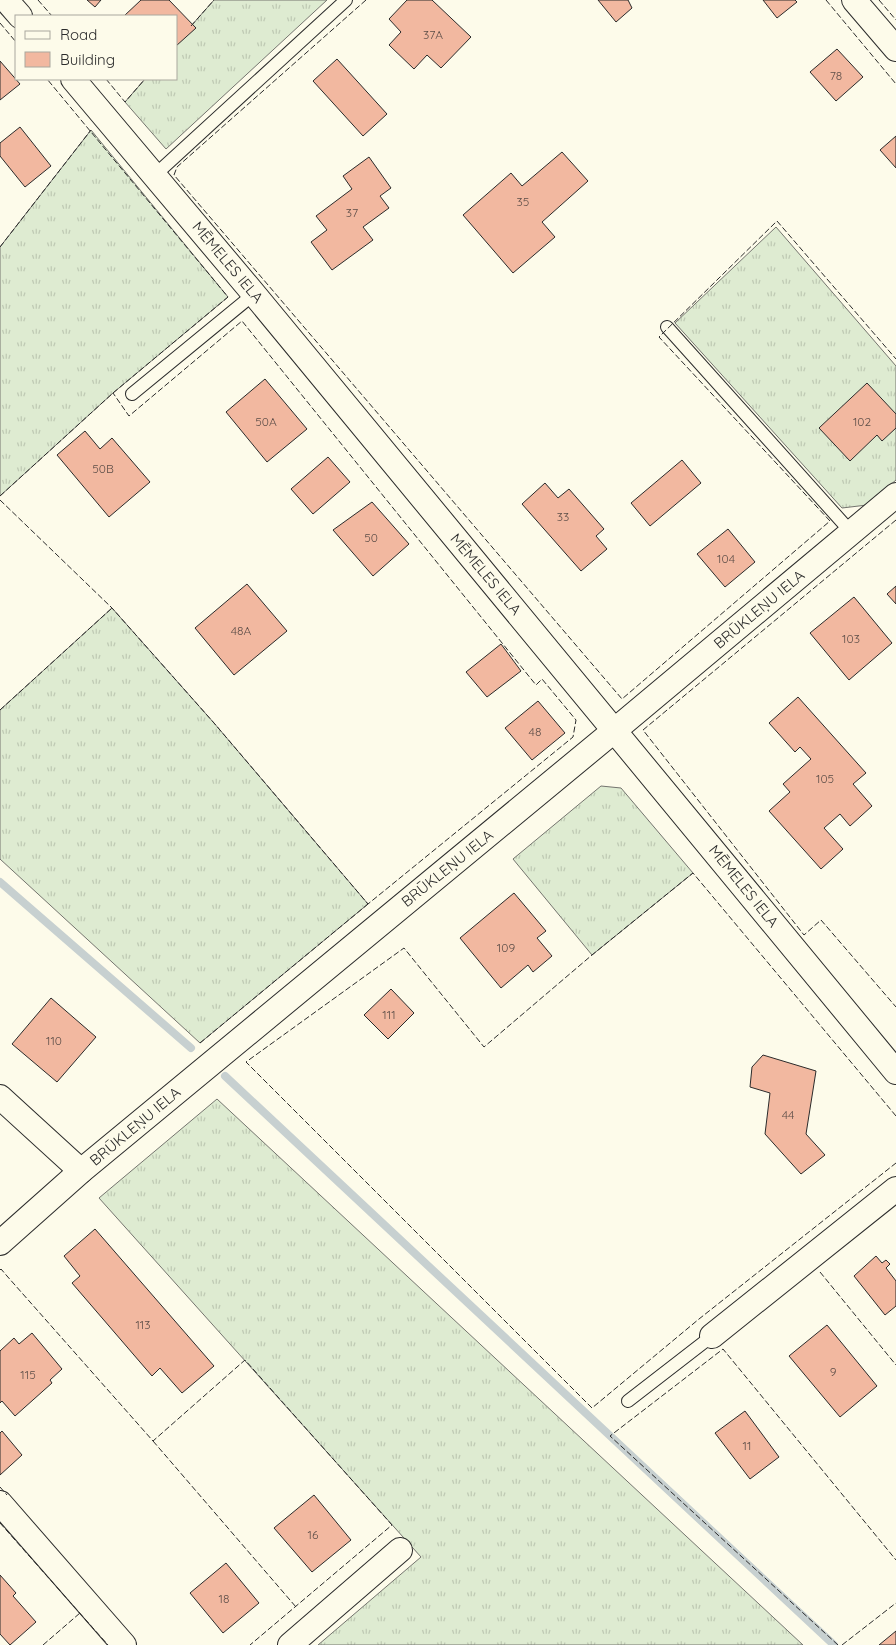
<svg xmlns="http://www.w3.org/2000/svg" width="896" height="1645" font-family="Quicksand,sans-serif">
<style>
.grass{fill:url(#grass-tufts);stroke:#74746e}
.lines{fill:none;stroke-linecap:round;stroke-linejoin:round}
.stream{stroke:#c7d0d0;stroke-width:8}
.building{fill:#f2b8a0;stroke:#2b2b2b}
.service-casing{stroke:#2b2b2b;stroke-width:14}
.minor-casing{stroke:#2b2b2b;stroke-width:26}
.service{stroke:#fdfbea;stroke-width:12}
.minor{stroke:#fdfbea;stroke-width:24}
.fence{stroke:#2b2b2b;stroke-width:1;stroke-dasharray:6 2.5;stroke-linecap:butt}
.labels{text-anchor:middle;dominant-baseline:central;stroke-width:4;stroke-linejoin:round;paint-order:stroke}
.number-label{font-size:12px;fill:#5d4e48}
.street-label{font-size:15px;fill:#2b2b2b;stroke:#fdfbea}
</style>
<defs>
<pattern id="grass-tufts" width="24" height="20" patternUnits="userSpaceOnUse" patternTransform="scale(1.25)"><rect width="24" height="20" fill="#deebd1"/><path d="M3 7l-1-3M5 7V3M7 7l1-3M15 17l-1-3M17 17v-4M19 17l1-3" fill="none" stroke="#bfcab4"/></pattern>
</defs>
<rect width="100%" height="100%" fill="#fdfbea"/>
<g class="grass">
<path d="M214 0H327L166 149 125 102 145 79H176V43Z"/>
<path d="M91 130 228 297 113 393 0 496V247Z"/>
<path d="M776 227 896 366V480L867 505 842 508 675 323Z"/>
<path d="M112 608 214 723 368 904 200 1043 0 859V710Z"/>
<path d="M601 786 621 788 693 873 592 955 513 859Z"/>
<path d="M217 1099 803 1645H318L421 1557 99 1198Z"/>
</g>
<g class="lines">
<g class="stream">
<path d="M0 882 191 1048"/>
<path d="M225 1076 834 1645"/>
</g>
</g>
<g class="building">
<path d="M87 0H101L95 7Z"/>
<path d="M141 0H169L196 28 176 46V16H124Z"/>
<path d="M407 0H432L471 37 441 68 427 55 414 69 389 45 401 32 389 19Z"/>
<path d="M598 0H628L632 8 616 22Z"/>
<path d="M763 0H795L797 2 777 18Z"/>
<path d="M837 49 863 77 836 101 810 72Z"/>
<path d="M337 59 387 114 363 136 313 81Z"/>
<path d="M0 61 20 84 0 100Z"/>
<path d="M20 127 51 166 25 187 0 156V143Z"/>
<path d="M896 136V168L880 150Z"/>
<path d="M562 152 588 181 542 222 555 237 513 273 463 215 511 173 522 186Z"/>
<path d="M369 157 391 188 380 196 389 208 363 227 373 240 332 270 311 242 327 230 316 216 352 189 343 176Z"/>
<path d="M265 379 307 429 267 462 226 412Z"/>
<path d="M867 383 896 414V428L882 441 877 435 850 461 819 428Z"/>
<path d="M85 431 100 449 112 438 150 482 109 517 57 455Z"/>
<path d="M328 457 350 482 313 514 291 489Z"/>
<path d="M682 460 701 483 650 526 631 503Z"/>
<path d="M545 483 558 498 569 489 604 529 596 536 607 549 581 571 522 504Z"/>
<path d="M372 502 409 544 373 576 333 530Z"/>
<path d="M728 529 755 562 725 587 697 554Z"/>
<path d="M247 584 287 631 234 675 195 628Z"/>
<path d="M896 586V604L887 594Z"/>
<path d="M854 597 892 643 849 680 810 633Z"/>
<path d="M501 644 521 671 487 697 466 672Z"/>
<path d="M798 697 866 773 853 784 872 806 850 826 840 814 824 828 843 849 821 869 769 811 790 792 783 784 811 759 800 747 795 752 769 723Z"/>
<path d="M538 701 565 733 532 760 505 728Z"/>
<path d="M514 893 546 931 537 938 552 956 533 972 528 965 501 988 460 938Z"/>
<path d="M391 989 414 1013 388 1039 364 1015Z"/>
<path d="M51 998 96 1037 57 1082 12 1044Z"/>
<path d="M763 1055 816 1071 806 1134 825 1155 801 1174 765 1134 770 1093 750 1087 752 1067Z"/>
<path d="M95 1229 214 1366 182 1393 160 1368 152 1376 72 1283 80 1276 64 1256Z"/>
<path d="M876 1256 882 1263 886 1260 890 1264 886 1268 896 1281V1306L885 1315 854 1276Z"/>
<path d="M827 1325 877 1386 840 1417 789 1356Z"/>
<path d="M32 1333 62 1369 50 1380 52 1383 15 1416 2 1401 0 1403V1351L14 1338 19 1344Z"/>
<path d="M745 1411 779 1457 750 1479 715 1433Z"/>
<path d="M2 1431 22 1455 0 1475V1433Z"/>
<path d="M314 1495 351 1540 312 1572 274 1528Z"/>
<path d="M226 1563 259 1603 223 1633 190 1593Z"/>
<path d="M0 1575 16 1593 13 1596 36 1622 10 1645 0 1634Z"/>
<path d="M896 1631V1645H879Z"/>
</g>
<g class="lines">
<defs>
<g id="service">
<path d="M155 175 346 0"/>
<path d="M667 327 851 532"/>
<path d="M132 394 254 294"/>
<path d="M628 1401 712 1336"/>
</g>
<g id="minor">
<path d="M6 0 20 16"/>
<path d="M854 0 896 49"/>
<path d="M73 79 254 294 896 1072"/>
<path d="M0 1097 81 1171"/>
<path d="M0 1243 81 1171 615 730 896 495"/>
<path d="M712 1336 896 1189"/>
<path d="M0 1503 124 1645"/>
<path d="M290 1645 400 1550"/>
</g>
</defs>
<use href="#service" class="service-casing"/>
<use href="#minor" class="minor-casing"/>
<use href="#service" class="service"/>
<use href="#minor" class="minor"/>
<g class="fence">
<path d="M38 0 52 16"/>
<path d="M366 0 177 167 174 175 622 699 830 521 659 337 777 221 896 359"/>
<path d="M826 0 896 84"/>
<path d="M879 0 896 20"/>
<path d="M0 23 16 42"/>
<path d="M191 26 214 0"/>
<path d="M106 79 125 102 145 79"/>
<path d="M0 247 91 130"/>
<path d="M0 496 113 393 228 297 47 79"/>
<path d="M0 500 112 608 214 723 368 904 573 737 576 720 542 679 536 685 242 321 129 416 113 393"/>
<path d="M896 520 643 730 804 935 821 920 896 1007"/>
<path d="M0 710 112 608 110 606"/>
<path d="M200 1043 368 904"/>
<path d="M896 1116 693 873 592 955 484 1047 404 948 246 1062 592 1408 699 1319 896 1163"/>
<path d="M0 1270 1 1269 7 1276 153 1441 245 1360 392 1525 250 1645"/>
<path d="M820 1272 896 1365"/>
<path d="M153 1441 296 1607"/>
<path d="M0 1487 7 1495"/>
<path d="M0 1523 108 1645"/>
<path d="M43 1645 80 1613"/>
<path d="M838 1645 610 1436 723 1349 896 1560"/>
<path d="M842 1645 896 1603"/>
</g>
</g>
<g class="labels">
<g class="number-label">
<text x="433" y="34">37A</text>
<text x="836" y="75">78</text>
<text x="523" y="201">35</text>
<text x="352" y="212">37</text>
<text x="266" y="421">50A</text>
<text x="862" y="421">102</text>
<text x="103" y="468">50B</text>
<text x="563" y="516">33</text>
<text x="371" y="537">50</text>
<text x="726" y="558">104</text>
<text x="241" y="630">48A</text>
<text x="851" y="638">103</text>
<text x="535" y="731">48</text>
<text x="825" y="778">105</text>
<text x="506" y="947">109</text>
<text x="389" y="1014">111</text>
<text x="54" y="1040">110</text>
<text x="788" y="1114">44</text>
<text x="143" y="1324">113</text>
<text x="833" y="1371">9</text>
<text x="28" y="1374">115</text>
<text x="747" y="1445">11</text>
<text x="313" y="1534">16</text>
<text x="224" y="1598">18</text>
</g>
<g class="street-label">
<text transform="translate(228 262) rotate(50)">MĒMELES IELA</text>
<text transform="translate(486 574) rotate(50)">MĒMELES IELA</text>
<text transform="translate(759 609) rotate(-40)">BRŪKLEŅU IELA</text>
<text transform="translate(447 868) rotate(-39)">BRŪKLEŅU IELA</text>
<text transform="translate(744 886) rotate(51)">MĒMELES IELA</text>
<text transform="translate(135 1126) rotate(-40)">BRŪKLEŅU IELA</text>
</g>
</g>
<rect x="15" y="15" width="162" height="65" fill="#fdfbea" stroke="#a9a89e"/>
<rect x="25" y="31" width="25" height="8" fill="#fdfbea" stroke="#a9a89e"/>
<text x="60" y="40" font-size="15" fill="#2b2b2b">Road</text>
<rect x="25" y="52" width="25" height="15" fill="#f2b8a0" stroke="#a9a89e"/>
<text x="60" y="65" font-size="15" fill="#2b2b2b">Building</text>
</svg>
